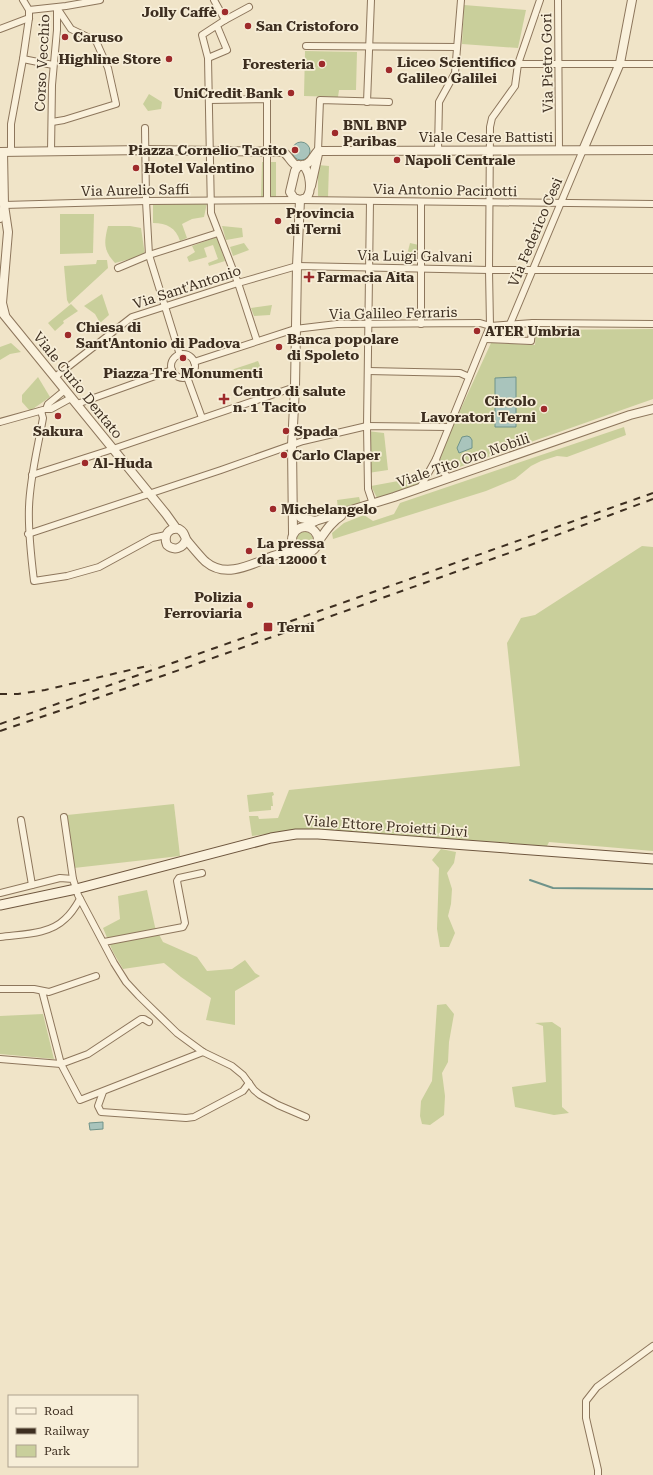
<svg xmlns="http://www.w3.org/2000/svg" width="653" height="1475" font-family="'Roboto Serif',serif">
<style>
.green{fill:#c9cf9b}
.water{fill:#a9c4bc;stroke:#6f938a}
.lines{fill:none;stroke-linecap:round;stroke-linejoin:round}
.stream{stroke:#6f938a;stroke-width:2}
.minor-casing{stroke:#8d765c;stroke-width:8}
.tertiary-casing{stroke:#8d765c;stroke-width:10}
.secondary-casing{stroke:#6f573f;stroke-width:11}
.minor{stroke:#faf1dc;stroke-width:6}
.tertiary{stroke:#faf1dc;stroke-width:8}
.secondary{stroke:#faf1dc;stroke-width:9}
.rail{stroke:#3d2e20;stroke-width:2;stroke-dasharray:7 7;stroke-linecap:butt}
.poi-dot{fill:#9e2a2b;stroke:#f7eed8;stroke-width:1.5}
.labels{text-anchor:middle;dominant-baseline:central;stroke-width:3.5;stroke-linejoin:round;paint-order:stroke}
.poi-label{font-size:14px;font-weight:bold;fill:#3d2e20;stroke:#f7eed8;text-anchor:start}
.street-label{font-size:14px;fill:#3d2e20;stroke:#f7eed8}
</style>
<rect width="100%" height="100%" fill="#f0e4c8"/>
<g class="green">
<path d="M464 5 526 10 518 48 462 44Z"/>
<path d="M305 51 357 52 356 90H339L338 97 304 96Z"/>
<path d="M149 94 162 102 161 109 148 111 143 104Z"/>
<path d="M262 162H276V197H261Z"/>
<path d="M318 165 329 166 328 197 318 196Z"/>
<path d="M153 203H207L204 217 192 219 182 224 187 238 180 241C176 228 167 223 153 223Z"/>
<path d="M60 214H94L93 253 60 254Z"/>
<path d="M108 226H130L141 228 145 255 115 263C103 250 104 242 108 226Z"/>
<path d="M222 226 242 228 243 237 226 240Z"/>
<path d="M217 237 225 261 209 266 208 263 218 259 213 245 204 248 207 257 189 262 187 257 195 252 192 246Z"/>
<path d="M244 243 249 250 233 256 230 247Z"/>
<path d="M410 243 419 245V261L406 259Z"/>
<path d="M97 260H107L108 268 69 304 67 300 64 266 96 264Z"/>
<path d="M102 294 109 315 100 323 95 314 84 306Z"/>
<path d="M71 304 78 311 63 321 64 323 55 331 48 323Z"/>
<path d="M272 305 270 315 254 316 251 308Z"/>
<path d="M653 329V399L451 470 442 464V463H436L491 343 535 345 536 330Z"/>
<path d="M11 343 21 352 10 354 0 360V347Z"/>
<path d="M258 361 261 368 231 378 228 371Z"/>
<path d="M38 377 50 397 30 411 22 402V395Z"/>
<path d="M624 427 626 435 567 457 557 456 541 461 531 466 515 479 486 491 333 539 332 533 344 523 364 515 373 521 394 514 400 503Z"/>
<path d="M367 431 384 433 388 470 368 473Z"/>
<path d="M420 477 419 486 377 498 371 486Z"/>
<path d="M359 497 361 504 338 510 337 500Z"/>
<circle cx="304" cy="540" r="9"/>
<path d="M642 546 653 547V851L549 842 547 846 497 842 301 829 252 836 249 816H258L259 819 278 818 289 790 520 766 507 643 521 618 535 615Z"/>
<path d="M273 792 274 795 272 796 273 806H271V810L249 812 247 795Z"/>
<path d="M174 804 180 856 74 868 67 815Z"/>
<path d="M441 849 456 852 454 863 447 873 452 889 451 904 448 916 455 933 449 947H440L437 929 439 868 432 860Z"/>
<path d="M147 890 155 927 163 942 197 957 207 971 232 969 245 960 255 973 260 976 235 991V1025L206 1020 211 998 181 977 164 963 123 969 113 952 103 928 120 919 118 896Z"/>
<path d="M446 1004 454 1014 449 1042 448 1062 442 1073 445 1096 444 1115 430 1125 422 1124 420 1116 421 1101 432 1081 437 1005Z"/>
<path d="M43 1014 54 1059 0 1054V1016Z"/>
<path d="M552 1022 561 1028 562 1107 569 1113 554 1115 515 1107 512 1087 546 1082 543 1026 535 1023Z"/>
</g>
<g class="water">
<circle cx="301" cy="151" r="9"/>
<path d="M516 377V427H495V378Z"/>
<path d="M467 436 470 437 472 440V448L459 453 457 448 462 437Z"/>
<path d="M103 1122V1129L90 1130 89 1123Z"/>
</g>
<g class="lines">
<path class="stream" d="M530 880 553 888 653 889"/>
<defs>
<g id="minor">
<path d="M214 0 225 20"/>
<path d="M558 0 559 150"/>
<path d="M29 10 66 6 100 0"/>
<path d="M217 26 227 50 208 58 202 35 225 20 249 7"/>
<path d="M0 29 29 18"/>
<path d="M306 46 457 47"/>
<path d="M208 58 211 213 238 283 257 341"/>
<path d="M23 59 53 65"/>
<path d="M518 64H653"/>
<path d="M209 100 267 99V200"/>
<path d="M367 102 371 0"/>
<path d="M52 122 64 120 116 104 108 68 96 41 71 29 57 8"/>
<path d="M145 128 146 201 149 255 180 355"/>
<path d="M438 150 439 102 455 73 461 0"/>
<path d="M51 151 52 85 57 30V8"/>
<path d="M318 151 320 100 389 102"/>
<path d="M11 152V124L23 59 29 18V10L23 0"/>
<path d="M370 201 367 426 368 489 373 504"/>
<path d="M0 219 4 205 146 201 300 200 653 204"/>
<path d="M118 268 149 255 218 233"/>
<path d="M533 323 653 324"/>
<path d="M421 324V202"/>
<path d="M510 324 583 150"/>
<circle cx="183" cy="366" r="12"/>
<path d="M194 362 295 329 337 324 480 323 490 326 533 323 531 341 486 339"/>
<path d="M368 371 460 373 469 377"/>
<path d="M55 377 132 317 238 283 297 266 489 270H653"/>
<path d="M187 377 202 418"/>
<path d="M65 390 48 404 46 409H51L71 398"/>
<path d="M77 404 172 370"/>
<path d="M41 411 43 418C38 447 30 477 29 507 28 532 31 556 34 581L67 576 99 567 152 538 166 535"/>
<path d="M0 422 43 410"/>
<path d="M32 475 107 451 295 387"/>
<path d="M449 478 438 467 436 459 490 326 489 270 490 127 492 118 515 86 518 64 540 0"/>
<path d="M420 488 436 459"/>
<path d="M28 534 221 470 303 441 367 426 448 427"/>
<path d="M64 817 73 879"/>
<path d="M21 820 32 885"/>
<path d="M0 893 60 878 73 879 78 895 114 963 126 982 139 996 177 1033 203 1052 232 1066 243 1075 254 1090 260 1095 278 1105 306 1117"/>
<path d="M0 937C21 934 49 935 65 919 71 914 76 906 80 899"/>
<path d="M104 942 183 927 185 923 177 881 179 878 202 873"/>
<path d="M0 989H34L49 992 96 976"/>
<path d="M42 991 61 1064 80 1100 203 1052"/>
<path d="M0 1059 61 1064 88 1054 141 1019H144L149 1022"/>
<path d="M103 1092 98 1106 101 1112 186 1118 194 1117 243 1091 249 1083"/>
<path d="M598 1475V1470L586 1418V1401L597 1387 653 1346"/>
</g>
<g id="tertiary">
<path d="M583 150 620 63 632 0"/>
<path d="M318 151 653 150"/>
<path d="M0 152 145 150 283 152C291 156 293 173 308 163 313 160 314 154 318 151"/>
<path d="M3 152 4 205 8 232 2 303 5 315"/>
<path d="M299 165 295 171 290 192 294 198 300 200 306 198C313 191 310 172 303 165"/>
<path d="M311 186 318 154"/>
<path d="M0 310 166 514 176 528"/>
<path d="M294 510 301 518 315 521"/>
<path d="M305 527 315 521 394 497 630 415 653 409"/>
<circle cx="305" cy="540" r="13"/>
<path d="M293 533 292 445 295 387 297 266 300 200"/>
<path d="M186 539C183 549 174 551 167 545 163 535 169 527 179 529 184 532 184 534 186 539 187 541 203 560 206 562 226 579 252 564 273 556 282 553 291 552 300 552"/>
<path d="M318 542C325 532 331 522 341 516"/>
</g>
<path id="secondary" d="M0 905 76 889 271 838 296 834H318L653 859"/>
</defs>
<use href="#minor" class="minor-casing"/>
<use href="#tertiary" class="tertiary-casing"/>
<use href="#secondary" class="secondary-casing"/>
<use href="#minor" class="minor"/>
<use href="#tertiary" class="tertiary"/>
<use href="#secondary" class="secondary"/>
<g class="rail">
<path d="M0 694H18L45 690 151 665"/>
<path d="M0 724 653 493"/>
<path d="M0 731 165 675 509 553 653 499"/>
</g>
</g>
<g class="poi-dot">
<circle cx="225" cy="12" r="4"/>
<circle cx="248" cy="26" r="4"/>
<circle cx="65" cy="37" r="4"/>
<circle cx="169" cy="59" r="4"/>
<circle cx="322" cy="64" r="4"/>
<circle cx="389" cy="70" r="4"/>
<circle cx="291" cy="93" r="4"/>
<circle cx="335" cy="133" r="4"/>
<circle cx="295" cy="150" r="4"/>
<circle cx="397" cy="160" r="4"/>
<circle cx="136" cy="168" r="4"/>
<circle cx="278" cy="221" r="4"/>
<path d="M307 271h4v4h4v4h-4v4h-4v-4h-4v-4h4z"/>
<circle cx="477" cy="331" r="4"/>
<circle cx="68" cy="335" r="4"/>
<circle cx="279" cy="347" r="4"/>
<circle cx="183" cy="358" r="4"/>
<path d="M222 393h4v4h4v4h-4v4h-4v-4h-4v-4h4z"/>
<circle cx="544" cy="409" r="4"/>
<circle cx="58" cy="416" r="4"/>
<circle cx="286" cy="431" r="4"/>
<circle cx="284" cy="455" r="4"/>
<circle cx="85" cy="463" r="4"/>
<circle cx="273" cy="509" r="4"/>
<circle cx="249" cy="551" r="4"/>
<circle cx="250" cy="605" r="4"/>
<rect x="263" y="622" width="10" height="10" rx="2"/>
</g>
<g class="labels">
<g class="poi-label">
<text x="217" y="12" text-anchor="end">Jolly Caffè</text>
<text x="256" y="26">San Cristoforo</text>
<text x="73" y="37">Caruso</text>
<text x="161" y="59" text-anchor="end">Highline Store</text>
<text x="397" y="62">Liceo Scientifico<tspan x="397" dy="16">Galileo Galilei</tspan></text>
<text x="314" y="64" text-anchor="end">Foresteria</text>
<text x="283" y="93" text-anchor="end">UniCredit Bank</text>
<text x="343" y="125">BNL BNP<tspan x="343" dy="16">Paribas</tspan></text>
<text x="287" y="150" text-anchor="end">Piazza Cornelio Tacito</text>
<text x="405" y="160">Napoli Centrale</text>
<text x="144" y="168">Hotel Valentino</text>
<text x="286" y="213">Provincia<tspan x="286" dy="16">di Terni</tspan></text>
<text x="317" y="277">Farmacia Aita</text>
<text x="76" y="327">Chiesa di<tspan x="76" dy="16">Sant'Antonio di Padova</tspan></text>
<text x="485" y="331">ATER Umbria</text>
<text x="287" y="339">Banca popolare<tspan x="287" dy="16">di Spoleto</tspan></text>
<text x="183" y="373" text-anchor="middle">Piazza Tre Monumenti</text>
<text x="233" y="391">Centro di salute<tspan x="233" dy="16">n. 1 Tacito</tspan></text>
<text x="536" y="401" text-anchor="end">Circolo<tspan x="536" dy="16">Lavoratori Terni</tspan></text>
<text x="58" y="431" text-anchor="middle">Sakura</text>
<text x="294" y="431">Spada</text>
<text x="292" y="455">Carlo Claper</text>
<text x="93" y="463">Al-Huda</text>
<text x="281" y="509">Michelangelo</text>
<text x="257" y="543">La pressa<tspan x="257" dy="16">da 12000 t</tspan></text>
<text x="242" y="597" text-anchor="end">Polizia<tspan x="242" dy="16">Ferroviaria</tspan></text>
<text x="277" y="627">Terni</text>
</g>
<g class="street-label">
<text transform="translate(42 63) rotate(-87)">Corso Vecchio</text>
<text transform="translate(547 63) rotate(-91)">Via Pietro Gori</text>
<text x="486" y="137">Viale Cesare Battisti</text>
<text transform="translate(135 190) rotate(-1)">Via Aurelio Saffi</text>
<text transform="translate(445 190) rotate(1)">Via Antonio Pacinotti</text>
<text transform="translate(535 232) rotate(-67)">Via Federico Cesi</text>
<text transform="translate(415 256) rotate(1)">Via Luigi Galvani</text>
<text transform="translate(187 287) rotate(-18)">Via Sant'Antonio</text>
<text transform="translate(393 313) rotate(-1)">Via Galileo Ferraris</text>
<text transform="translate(78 385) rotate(51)">Viale Curio Dentato</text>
<text transform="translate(463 460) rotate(-19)">Viale Tito Oro Nobili</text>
<text transform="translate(386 826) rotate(4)">Viale Ettore Proietti Divi</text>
</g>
</g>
<rect x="8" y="1395" width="130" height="72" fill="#f7eed8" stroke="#ada18e"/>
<rect x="16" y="1408" width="20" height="6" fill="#faf1dc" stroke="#ada18e"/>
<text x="44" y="1415" font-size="12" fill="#3d2e20">Road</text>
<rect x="16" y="1428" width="20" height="6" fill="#3d2e20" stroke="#ada18e"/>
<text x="44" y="1435" font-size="12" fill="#3d2e20">Railway</text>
<rect x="16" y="1445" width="20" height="12" fill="#c9cf9b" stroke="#ada18e"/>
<text x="44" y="1455" font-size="12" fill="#3d2e20">Park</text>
</svg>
